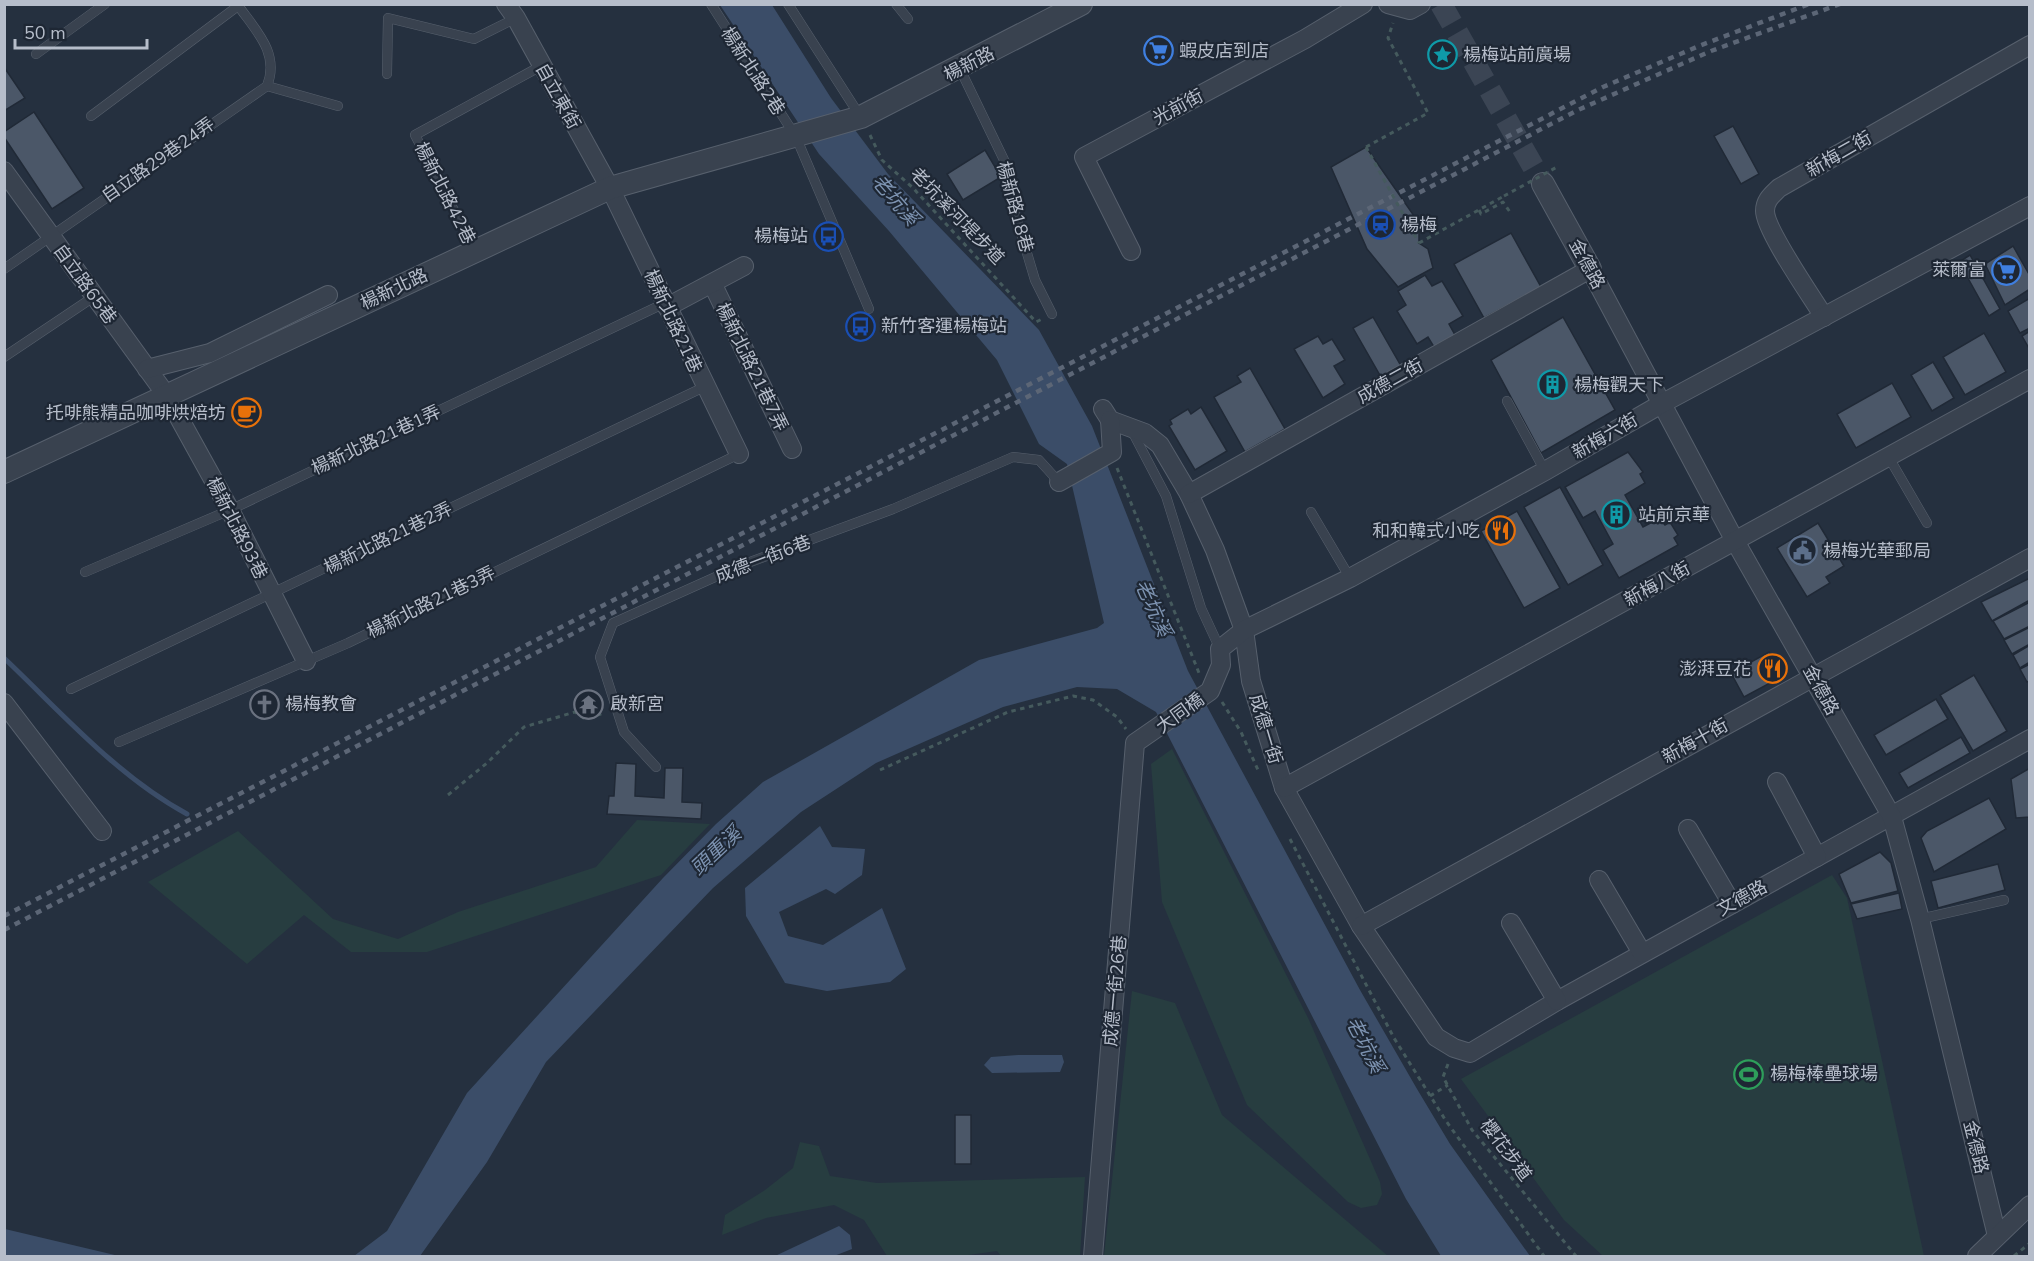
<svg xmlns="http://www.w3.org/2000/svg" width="2034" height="1261" font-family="'Nunito Sans','Noto Sans TC',sans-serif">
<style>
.green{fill:#273d40}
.water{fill:#3b4d68}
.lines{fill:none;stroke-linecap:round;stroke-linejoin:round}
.stream{stroke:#3b4d68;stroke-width:5}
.building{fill:#4b5768;stroke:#202936;stroke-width:1.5}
.tertiary-tunnel{stroke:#3b4554;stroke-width:22;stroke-dasharray:22 11;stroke-linecap:butt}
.service-casing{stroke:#57606d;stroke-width:10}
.minor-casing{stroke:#57606d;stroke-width:20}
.tertiary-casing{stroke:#57606d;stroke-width:24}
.path{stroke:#455a5d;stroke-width:3;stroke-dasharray:4.5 4.5;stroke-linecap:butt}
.service{stroke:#39424f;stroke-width:9}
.minor{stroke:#39424f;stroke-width:18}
.tertiary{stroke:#39424f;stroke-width:22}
.rail{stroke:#5c6676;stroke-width:4.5;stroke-dasharray:6 6;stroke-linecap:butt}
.path-bridge{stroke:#455a5d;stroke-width:3;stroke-dasharray:4.5 4.5;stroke-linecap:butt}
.labels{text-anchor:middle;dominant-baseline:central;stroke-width:4.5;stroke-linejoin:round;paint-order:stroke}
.poi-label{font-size:18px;fill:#b6bdca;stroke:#1e2734;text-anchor:start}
.street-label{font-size:18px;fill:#b6bdca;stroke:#1e2734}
.water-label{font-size:20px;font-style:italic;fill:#7d93b1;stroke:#1e2734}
</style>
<rect width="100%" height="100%" fill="#25303f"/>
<g class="green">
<path d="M1172 749 1309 1020 1380 1182 1382 1194 1377 1205 1361 1208 1348 1202 1247 1105 1162 902 1151 764Z"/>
<path d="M637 820 710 824 661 875 427 952H351L304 915 247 964 148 882 238 831 333 919 398 939 458 912 596 867Z"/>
<path d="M1832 875 1847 898 1924 1256H1603L1564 1220 1461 1079Z"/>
<path d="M1132 991 1175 1003 1222 1115 1388 1256H1104Z"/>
<path d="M800 1142 819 1146 830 1176 877 1183 1085 1177 1080 1256H1001L997 1251 961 1256H887L864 1220 834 1205 766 1218 722 1235 725 1215 765 1190 793 1168Z"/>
</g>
<g class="water">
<path d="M720 5H772L831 98 888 174 1039 330 1092 426 1188 671 1360 990 1417 1089 1450 1144 1530 1256H1441L1406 1199 1156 712 1117 689 1077 687 1003 707 876 763 801 812 713 888 546 1062 487 1162 420 1256H354L387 1231 467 1093 663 878 716 824 763 782 979 660 1097 628 1104 623 1067 464 1039 444 997 360 889 231 819 154Z"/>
<path d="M820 826 832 847 865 849 862 875 835 894 826 889 779 912 788 936 823 945 882 908 906 969 890 982 827 991 785 983 746 916 745 888Z"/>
<path d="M1018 1055H1062L1064 1062 1060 1072 992 1073 984 1065 991 1057Z"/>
<path d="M839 1226 850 1235 852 1249 834 1256H775Z"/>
<path d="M5 1229 119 1256H5Z"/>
</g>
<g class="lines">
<path class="stream" d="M4 658C62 713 117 776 187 814"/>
</g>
<g class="building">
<path d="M4 67 25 98 4 111Z"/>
<path d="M34 112 84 188 52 209 4 137V132Z"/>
<path d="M1733 126 1759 174 1741 184 1714 136Z"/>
<path d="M1366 147 1419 223V243L1428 249 1433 268 1398 287 1367 249 1331 167Z"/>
<path d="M985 150 1001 177 963 200 947 174Z"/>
<path d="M1511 233 1541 287 1484 318 1454 264Z"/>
<path d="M2013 246 2030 276V289L2005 305 1985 264Z"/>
<path d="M1970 255 2000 309 1989 316 1959 262Z"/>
<path d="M1425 275 1432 286 1442 281 1463 316 1449 324 1455 335 1434 347 1428 337 1417 344 1397 311 1406 305 1398 291Z"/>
<path d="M2030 298V328L2020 333 2008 311Z"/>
<path d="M1373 317 1401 366 1381 377 1353 328Z"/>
<path d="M1563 317 1615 410 1541 453 1491 360Z"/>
<path d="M2030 331V350L2022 336Z"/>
<path d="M1984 333 2006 372 1965 395 1943 357Z"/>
<path d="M1318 336 1323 344 1332 339 1345 360 1334 366 1345 384 1323 398 1294 349Z"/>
<path d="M1933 362 1954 398 1932 411 1911 375Z"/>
<path d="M1250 368 1285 429 1245 452 1214 397 1241 382 1237 376Z"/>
<path d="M1892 383 1911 417 1856 448 1837 414Z"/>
<path d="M1201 407 1227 451 1195 470 1169 426 1172 424 1170 420 1188 409 1191 414Z"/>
<path d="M1628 452 1643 472 1640 474 1645 483 1625 495 1643 527 1660 518 1665 525 1670 522 1678 535 1674 538 1678 545 1619 578 1603 550 1613 544 1595 511 1583 518 1565 487Z"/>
<path d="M1560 487 1603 565 1568 585 1524 507Z"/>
<path d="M1517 511 1560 588 1524 608 1481 531Z"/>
<path d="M1818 523 1844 566 1826 577 1830 583 1807 597 1777 548Z"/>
<path d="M2030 578V600L1992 621 1981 602Z"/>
<path d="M2030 602V626L2004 639 1993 621Z"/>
<path d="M2030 627V644L2012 654 2004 640Z"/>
<path d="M2030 645V662L2020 668 2013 655Z"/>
<path d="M1769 652 1779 670 1772 682 1744 697 1731 673Z"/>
<path d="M2030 664V680L2027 682 2020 669Z"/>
<path d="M1974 675 2007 731 1973 751 1940 695Z"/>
<path d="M594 693 600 710 584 716 577 699Z"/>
<path d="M1936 699 1948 719 1886 755 1874 735Z"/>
<path d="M1961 737 1970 753 1908 788 1899 773Z"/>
<path d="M616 763 636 764 635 796 664 798 665 768H683L682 802 702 803 701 819 607 814 609 796H614Z"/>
<path d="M2030 768V817L2016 818 2011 779Z"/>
<path d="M1989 798 2006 829 1934 872 1921 838 1927 831Z"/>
<path d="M1880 852 1891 863 1898 891 1851 903 1839 874Z"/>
<path d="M1998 864 2005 890 1938 908 1931 881Z"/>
<path d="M1899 893 1902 909 1857 919 1851 904Z"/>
<rect x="955" y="1115" width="16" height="49"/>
</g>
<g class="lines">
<path class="tertiary-tunnel" d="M1441 4 1543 184"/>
<defs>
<g id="service">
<path d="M237 4C256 31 280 53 267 86L338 106"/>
<path d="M711 4 796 137 869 309"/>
<path d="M788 4 860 116"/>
<path d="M896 4 908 19"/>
<path d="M36 54 105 4"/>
<path d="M960 69 1005 162 1007 186 1035 280 1052 314"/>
<path d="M387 74 388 18 474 39 516 18"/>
<path d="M91 116 238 6"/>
<path d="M475 251 415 135 541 66"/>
<path d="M4 269 267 86"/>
<path d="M4 357 95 296"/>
<path d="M1507 401 1545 471"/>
<path d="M1132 431 1166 496 1201 608 1220 649"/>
<path d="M1888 456 1927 523"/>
<path d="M1311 512 1350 578"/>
<path d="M85 572 230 510 665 303"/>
<path d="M71 689 704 387"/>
<path d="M119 742 348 643 739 454"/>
<path d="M656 767 624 732 600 657 613 623 742 565 893 509 1013 457 1039 460 1059 482"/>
<path d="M1920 919 2004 900"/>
</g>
<g id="minor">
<path d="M506 4 516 18 610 188 739 454"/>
<path d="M1388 4 1410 10 1421 4"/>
<path d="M4 171 167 396 230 510 306 661"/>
<path d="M1131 251 1084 157 1305 39 1363 4"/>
<path d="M713 285 792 449"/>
<path d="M667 307 744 266"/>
<path d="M1824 317C1812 297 1765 230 1765 211 1765 200 1772 195 1779 188L2030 45"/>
<path d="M147 369 210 353 328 295"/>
<path d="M1103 409 1110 420 1145 433 1160 445 1189 494 1215 550 1244 630 1251 681 1284 788 1361 926 1436 1037 1454 1048 1470 1053 1557 1001 2030 739"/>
<path d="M1059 482 1112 452 1110 420"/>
<path d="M1189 494 1590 269 1735 541 1892 817 1920 919 1997 1236"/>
<path d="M4 703 102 831"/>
<path d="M1777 782 1817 857"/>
<path d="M1284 788 2030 379"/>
<path d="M1688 829 1732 904"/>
<path d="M1599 880 1642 953"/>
<path d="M1511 923 1557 1001"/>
<path d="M1361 926 2030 558"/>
<path d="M1093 1256 1135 743 1210 691 1221 665 1220 649 1244 630 1350 578 1545 471 1663 403 2030 206"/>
<path d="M1977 1256 2030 1205"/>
</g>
<g id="tertiary">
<path d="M1543 184 1590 269"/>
<path d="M4 472 610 188 861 117 1081 4"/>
</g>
</defs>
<use href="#service" class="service-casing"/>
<use href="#minor" class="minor-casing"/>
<use href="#tertiary" class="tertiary-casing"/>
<g class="path">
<path d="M870 135 882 160 913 188 1036 322 1042 319"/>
<path d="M1366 147 1428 113 1388 38 1393 23"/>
<path d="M1479 210 1481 214 1503 202 1510 212"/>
<path d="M1419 243 1504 196"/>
<path d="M1117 468 1199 673"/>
<path d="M1222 702 1241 732 1258 770"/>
<path d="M880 770 1008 712 1073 696 1093 700 1117 717 1126 729"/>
<path d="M448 795 487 763 524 727 575 712 585 719 604 713"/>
<path d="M1290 839 1394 1038 1446 1121 1544 1256"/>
<path d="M1448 1064 1443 1077 1472 1130 1576 1256"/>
<path d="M1430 1096 1448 1085"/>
<path d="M2014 1256 2030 1243"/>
</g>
<use href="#service" class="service"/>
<use href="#minor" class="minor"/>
<use href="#tertiary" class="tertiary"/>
<g class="rail">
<path d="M4 916 1603 87 1699 46 1809 4"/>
<path d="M4 930 1578 110 1711 51 1840 4"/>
</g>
<g class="path-bridge">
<path d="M1366 147 1419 243"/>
<path d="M1504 196 1557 167"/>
</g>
</g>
<defs>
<symbol id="supermarket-ring" viewBox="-11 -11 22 22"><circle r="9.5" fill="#1e2734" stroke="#3f7fe0" stroke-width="1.5"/><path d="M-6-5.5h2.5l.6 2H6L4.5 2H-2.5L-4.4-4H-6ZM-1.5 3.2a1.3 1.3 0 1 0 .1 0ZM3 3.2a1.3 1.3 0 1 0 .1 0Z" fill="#3f7fe0"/></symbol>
<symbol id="sight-ring" viewBox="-11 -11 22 22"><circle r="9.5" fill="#1e2734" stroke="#0f9aa8" stroke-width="1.5"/><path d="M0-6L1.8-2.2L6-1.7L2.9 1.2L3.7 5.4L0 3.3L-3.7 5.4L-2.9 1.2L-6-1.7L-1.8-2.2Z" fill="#0f9aa8"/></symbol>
<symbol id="station-ring" viewBox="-11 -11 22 22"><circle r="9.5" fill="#1e2734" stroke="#1a4fb4" stroke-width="1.5"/><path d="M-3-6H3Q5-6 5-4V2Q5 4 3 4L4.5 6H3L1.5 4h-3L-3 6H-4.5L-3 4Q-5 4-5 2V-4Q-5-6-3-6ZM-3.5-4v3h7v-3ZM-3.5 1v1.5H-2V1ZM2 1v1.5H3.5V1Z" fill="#1a4fb4"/></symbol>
<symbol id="bus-ring" viewBox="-11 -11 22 22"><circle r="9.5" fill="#1e2734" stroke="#1a4fb4" stroke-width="1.5"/><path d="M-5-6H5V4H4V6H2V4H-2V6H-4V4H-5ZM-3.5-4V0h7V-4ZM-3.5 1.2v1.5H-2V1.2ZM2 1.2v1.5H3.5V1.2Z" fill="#1a4fb4"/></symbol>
<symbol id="building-ring" viewBox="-11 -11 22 22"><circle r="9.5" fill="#1e2734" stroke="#0f9aa8" stroke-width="1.5"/><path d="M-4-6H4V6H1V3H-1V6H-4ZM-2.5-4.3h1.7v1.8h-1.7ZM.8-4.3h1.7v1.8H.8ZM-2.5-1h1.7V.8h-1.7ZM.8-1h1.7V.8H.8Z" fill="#0f9aa8"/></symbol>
<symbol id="cafe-ring" viewBox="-11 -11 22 22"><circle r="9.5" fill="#1e2734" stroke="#e8710a" stroke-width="1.5"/><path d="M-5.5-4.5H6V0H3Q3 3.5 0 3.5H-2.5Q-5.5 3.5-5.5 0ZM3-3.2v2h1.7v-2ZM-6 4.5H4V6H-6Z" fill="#e8710a"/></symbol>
<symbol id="restaurant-ring" viewBox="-11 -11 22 22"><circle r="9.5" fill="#1e2734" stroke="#e8710a" stroke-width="1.5"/><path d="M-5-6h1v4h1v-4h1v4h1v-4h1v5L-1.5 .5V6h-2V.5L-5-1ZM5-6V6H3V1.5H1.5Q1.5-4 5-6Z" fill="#e8710a"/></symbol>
<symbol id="civic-ring" viewBox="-11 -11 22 22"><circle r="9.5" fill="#1e2734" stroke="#5c6f8a" stroke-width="1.5"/><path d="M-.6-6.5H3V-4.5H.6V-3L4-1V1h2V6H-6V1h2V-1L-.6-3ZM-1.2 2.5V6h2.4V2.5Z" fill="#5c6f8a"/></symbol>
<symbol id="church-ring" viewBox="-11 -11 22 22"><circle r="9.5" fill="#1e2734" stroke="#6b7280" stroke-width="1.5"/><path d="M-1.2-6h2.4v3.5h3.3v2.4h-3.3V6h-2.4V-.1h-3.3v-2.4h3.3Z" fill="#6b7280"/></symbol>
<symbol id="temple-ring" viewBox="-11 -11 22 22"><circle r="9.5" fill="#1e2734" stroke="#6b7280" stroke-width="1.5"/><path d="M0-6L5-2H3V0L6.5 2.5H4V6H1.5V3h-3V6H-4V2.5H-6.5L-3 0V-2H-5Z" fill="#6b7280"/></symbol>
<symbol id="stadium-ring" viewBox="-11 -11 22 22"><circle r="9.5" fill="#1e2734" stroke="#2e9e5b" stroke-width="1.5"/><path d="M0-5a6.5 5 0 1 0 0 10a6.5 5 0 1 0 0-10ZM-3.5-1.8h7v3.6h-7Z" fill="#2e9e5b"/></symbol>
</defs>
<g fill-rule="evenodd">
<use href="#supermarket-ring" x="1142" y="34" width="33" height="33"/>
<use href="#sight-ring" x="1426" y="38" width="33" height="33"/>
<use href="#station-ring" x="1364" y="208" width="33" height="33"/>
<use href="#bus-ring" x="812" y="220" width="33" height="33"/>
<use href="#supermarket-ring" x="1990" y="254" width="33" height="33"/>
<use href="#bus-ring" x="844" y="310" width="33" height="33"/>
<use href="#building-ring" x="1536" y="368" width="33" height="33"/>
<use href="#cafe-ring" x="230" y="396" width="33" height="33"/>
<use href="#building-ring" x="1600" y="498" width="33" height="33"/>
<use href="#restaurant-ring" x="1484" y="514" width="33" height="33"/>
<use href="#civic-ring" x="1786" y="534" width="33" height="33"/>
<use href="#restaurant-ring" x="1756" y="652" width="33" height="33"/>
<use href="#church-ring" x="248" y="688" width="33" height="33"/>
<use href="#temple-ring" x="572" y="688" width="33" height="33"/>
<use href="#stadium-ring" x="1732" y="1058" width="33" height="33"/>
</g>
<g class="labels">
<g class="poi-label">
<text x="1179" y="51">蝦皮店到店</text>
<text x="1463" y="55">楊梅站前廣場</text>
<text x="1401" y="225">楊梅</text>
<text x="808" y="236" text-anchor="end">楊梅站</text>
<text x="1986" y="270" text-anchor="end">萊爾富</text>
<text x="881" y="326">新竹客運楊梅站</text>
<text x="1574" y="385">楊梅觀天下</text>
<text x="226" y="413" text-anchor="end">托啡熊精品咖啡烘焙坊</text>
<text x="1638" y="515">站前京華</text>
<text x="1480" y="531" text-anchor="end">和和韓式小吃</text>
<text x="1823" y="551">楊梅光華郵局</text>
<text x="1751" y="669" text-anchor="end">澎湃豆花</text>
<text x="285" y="704">楊梅教會</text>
<text x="610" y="704">啟新宮</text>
<text x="1770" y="1074">楊梅棒壘球場</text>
</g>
<g class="street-label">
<text transform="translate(969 64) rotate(-27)">楊新路</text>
<text transform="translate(753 71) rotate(57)">楊新北路2巷</text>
<text transform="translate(558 96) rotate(61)">自立東街</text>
<text transform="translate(1178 107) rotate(-28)">光前街</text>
<text transform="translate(1839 154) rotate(-30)">新梅二街</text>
<text transform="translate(158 160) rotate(-35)">自立路29巷24弄</text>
<text transform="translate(445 193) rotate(63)">楊新北路42巷</text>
<text transform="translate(1015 207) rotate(75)">楊新路18巷</text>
<text transform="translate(957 216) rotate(46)">老坑溪河堤步道</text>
<text transform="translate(1587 264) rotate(61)">金德路</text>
<text transform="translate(85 284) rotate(54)">自立路65巷</text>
<text transform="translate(394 289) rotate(-25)">楊新北路</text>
<text transform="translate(673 321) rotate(65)">楊新北路21巷</text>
<text transform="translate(752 367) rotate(64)">楊新北路21巷7弄</text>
<text transform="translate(1390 381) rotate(-29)">成德二街</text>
<text transform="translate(1605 436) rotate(-30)">新梅六街</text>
<text transform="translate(376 440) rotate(-25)">楊新北路21巷1弄</text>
<text transform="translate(237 528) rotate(63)">楊新北路93巷</text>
<text transform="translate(388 538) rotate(-26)">楊新北路21巷2弄</text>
<text transform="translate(763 559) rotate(-21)">成德一街6巷</text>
<text transform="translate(1657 584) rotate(-29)">新梅八街</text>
<text transform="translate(431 602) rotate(-26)">楊新北路21巷3弄</text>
<text transform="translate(1821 690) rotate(61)">金德路</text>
<text transform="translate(1180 713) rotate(-36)">大同橋</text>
<text transform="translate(1266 729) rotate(73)">成德一街</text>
<text transform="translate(1695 741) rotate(-29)">新梅十街</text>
<text transform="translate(1742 898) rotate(-29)">文德路</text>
<text transform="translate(1115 991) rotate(-85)">成德一街26巷</text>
<text transform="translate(1976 1147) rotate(76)">金德路</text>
<text transform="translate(1506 1150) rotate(53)">櫻花步道</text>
</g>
<g class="water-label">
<text transform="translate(895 200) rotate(49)">老坑溪</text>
<text transform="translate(1153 608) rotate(66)">老坑溪</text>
<text transform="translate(716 851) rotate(-43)">頭重溪</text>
<text transform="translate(1365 1045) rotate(63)">老坑溪</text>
</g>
</g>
<rect width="2034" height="1261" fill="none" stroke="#b6bdca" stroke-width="12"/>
<path d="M15 39v9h132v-9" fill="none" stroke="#b6bdca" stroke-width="3"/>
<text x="24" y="39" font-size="18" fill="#b6bdca" stroke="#1e2734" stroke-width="4.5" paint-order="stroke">50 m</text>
</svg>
